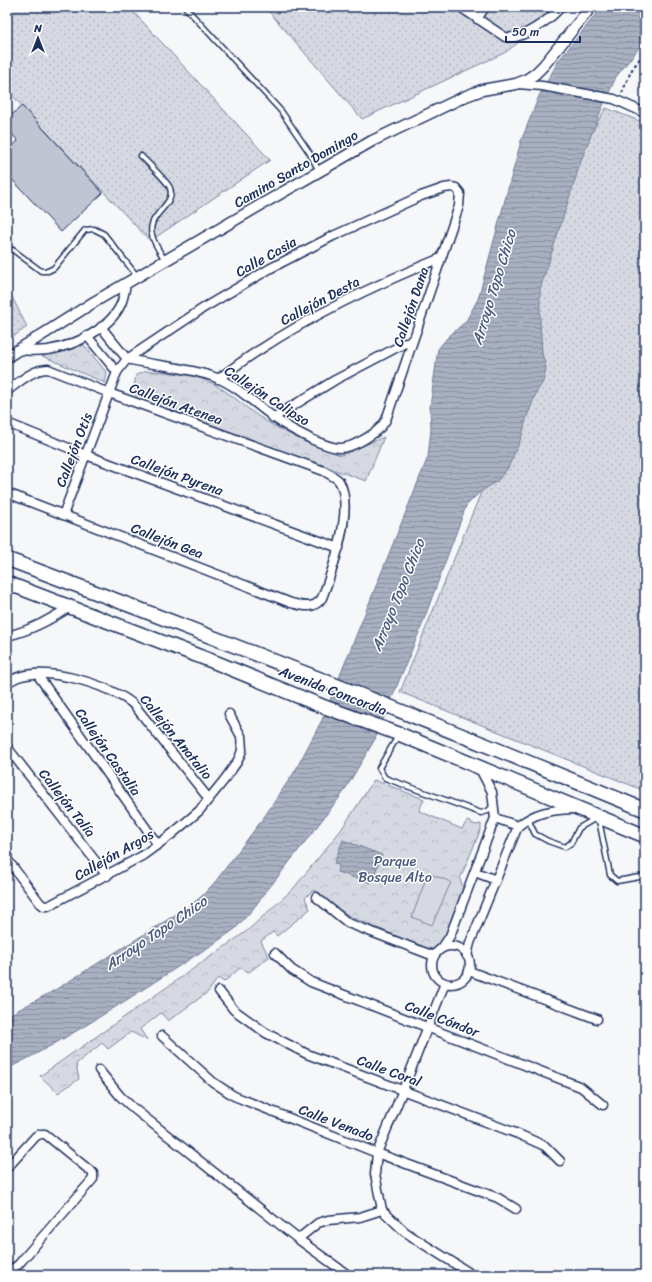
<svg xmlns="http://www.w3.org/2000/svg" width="652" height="1282" font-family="Sriracha,sans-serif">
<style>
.grass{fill:url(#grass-dots);stroke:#7884a0}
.park{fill:url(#park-crowns);stroke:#7884a0}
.garden{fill:#d6d9e2;stroke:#7884a0}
.water{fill:url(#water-rules);stroke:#707c99}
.building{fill:#c0c4d3;stroke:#1b2f5e}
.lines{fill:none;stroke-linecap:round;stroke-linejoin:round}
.service-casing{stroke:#1b2f5e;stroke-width:7}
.minor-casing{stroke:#1b2f5e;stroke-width:11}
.tertiary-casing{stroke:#1b2f5e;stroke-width:13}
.primary-casing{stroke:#1b2f5e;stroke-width:16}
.path{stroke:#1b2f5e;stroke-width:2;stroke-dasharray:3 3;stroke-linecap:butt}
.service{stroke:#fff;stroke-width:4}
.minor{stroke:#fff;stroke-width:8}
.tertiary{stroke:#fff;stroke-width:10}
.primary{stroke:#fff;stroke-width:13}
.labels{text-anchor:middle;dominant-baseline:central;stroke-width:3;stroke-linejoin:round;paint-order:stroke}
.street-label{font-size:14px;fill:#1b2f5e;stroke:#fff}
.park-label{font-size:14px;fill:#4a5a7f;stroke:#fff}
.water-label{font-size:15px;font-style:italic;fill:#4d5c81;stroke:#fff}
</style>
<defs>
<pattern id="grass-dots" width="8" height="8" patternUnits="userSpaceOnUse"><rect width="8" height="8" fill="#d6d9e2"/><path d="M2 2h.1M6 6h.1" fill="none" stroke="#b7bbc4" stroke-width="1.8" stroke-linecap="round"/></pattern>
<pattern id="park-crowns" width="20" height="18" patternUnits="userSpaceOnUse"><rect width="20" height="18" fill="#d6d9e2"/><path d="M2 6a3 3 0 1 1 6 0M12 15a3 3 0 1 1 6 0" fill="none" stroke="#b7bbc4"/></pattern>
<pattern id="water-rules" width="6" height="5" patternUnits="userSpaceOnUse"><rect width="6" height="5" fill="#a9b0c1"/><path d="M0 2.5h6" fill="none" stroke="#8990a0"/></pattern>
</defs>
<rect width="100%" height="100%" fill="#f6f7f9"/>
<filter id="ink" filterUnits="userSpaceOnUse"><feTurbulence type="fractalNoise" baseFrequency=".025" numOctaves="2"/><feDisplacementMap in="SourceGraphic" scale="8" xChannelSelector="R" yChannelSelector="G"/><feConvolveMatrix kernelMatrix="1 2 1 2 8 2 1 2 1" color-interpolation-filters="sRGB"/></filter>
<g filter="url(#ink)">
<g class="grass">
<path d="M7 7H129L270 160 150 241 7 90Z"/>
<path d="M265 7H564L506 52 362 119Z"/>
<path d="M606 108 645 123V791L400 692 505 433 494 402 567 173Z"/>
<path d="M7 287 27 327 7 341Z"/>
</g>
<g class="park">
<path d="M84 345 107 373 105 383 40 355Z"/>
<path d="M145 371C165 372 186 373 205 380 225 388 241 404 258 416 284 433 312 446 341 455L384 437 366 481 137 399C134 390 134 384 136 375Z"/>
<path d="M374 780 424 799 419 811 462 829 467 821 476 825 481 824V829L460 879 463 888 444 938 439 946 433 949 425 948 351 917 326 901 320 893 313 890 305 898 310 909 277 936 273 932 261 941 269 957 249 972 240 968 224 982 218 978 208 992 168 1021 161 1013 140 1029 147 1040 131 1032 108 1049 102 1043 76 1064 79 1079 58 1093 40 1076 247 931 293 889 341 830Z"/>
</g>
<path class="garden" d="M428 873 451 882 432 925 412 917Z"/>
<g class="water">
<path d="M602 7H645V40L616 77 602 108 582 158 540 289V323L542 353 546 368 543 382 537 391 526 419 522 436 508 468 497 481 479 493 466 506 420 630 375 739 343 793 252 910 235 929 215 943C147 986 80 1033 7 1069V1016L55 990 191 905 203 895 215 882 262 820 295 771 322 720 428 457 431 429 430 407 438 349 447 338 466 321 478 299 521 141 539 96 559 60Z"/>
<path d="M343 840 382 855 371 883 337 872 339 865 334 863Z"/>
</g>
<path class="building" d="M22 106 103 193 61 232 7 174V152L18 141 7 128V119Z"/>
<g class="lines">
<defs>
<g id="service">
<path d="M185 7 281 111 309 152 319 171"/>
<path d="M141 156C147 162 168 182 170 188 176 206 146 214 152 235 154 244 160 252 165 260"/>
<path d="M13 250 41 271H48L54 268 85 230 94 229 104 234 137 276"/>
<path d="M398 736 379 768 385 778 481 813 488 811 493 806"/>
<path d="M528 819 535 834 548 841 565 847 571 843 579 828 596 818"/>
<path d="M599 820 610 875 617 881 645 876"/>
</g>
<g id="minor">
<path d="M460 7 505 37C522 41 550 19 561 7"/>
<path d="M477 19 485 7"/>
<path d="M518 84 542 86 614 99 645 113"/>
<path d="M87 336 117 372"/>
<path d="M17 350C28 351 38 351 48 350 74 346 110 329 121 304 124 297 125 290 126 283"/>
<path d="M218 379C232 369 246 358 261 349 317 312 379 283 441 258"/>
<path d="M7 391C19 382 33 369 48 369L109 393 324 471C328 474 336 477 339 481 355 507 332 572 322 598 314 610 303 606 291 603L7 493"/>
<path d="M273 418 335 380 413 339"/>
<path d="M7 423 86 455 339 548"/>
<path d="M63 515 117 372 127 359 205 307 271 268 333 236 421 196 444 188 451 187 456 188 460 193 459 206 386 420C380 430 373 434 363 440 356 444 348 448 340 448 331 448 320 443 311 439 298 432 284 426 272 416 254 403 237 386 217 378 188 367 157 366 127 359L101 327"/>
<path d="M7 636C32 630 49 620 70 607"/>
<path d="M37 674 158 845"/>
<path d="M7 684C30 659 114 685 135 706L209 799"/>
<path d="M7 747 107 876"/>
<path d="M495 818 518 826"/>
<path d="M7 859 40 903 44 906H48L142 856 172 834 199 811 225 779 237 762 240 756 242 750 241 736 229 714"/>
<path d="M475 872 496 880"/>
<path d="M316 897 348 923 434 956"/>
<circle cx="451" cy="965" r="19"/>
<path d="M442 948 450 936 495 818 492 792 480 769"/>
<path d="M275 953 292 970 311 982 581 1087 603 1105"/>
<path d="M467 956 470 943 518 826C536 812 550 810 573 809"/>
<path d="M469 971 597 1019"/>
<path d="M445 983 403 1090 377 1153 375 1174 382 1210 404 1231 417 1240 468 1272"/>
<path d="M219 991 234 1010 266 1033 307 1054 518 1134 545 1146 560 1161"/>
<path d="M162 1036 213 1082 234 1096 377 1153 498 1198 516 1209"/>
<path d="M99 1070 120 1096 133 1108 298 1239 348 1275"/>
<path d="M7 1168 36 1136 41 1134H45L93 1173V1179L24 1258 18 1265 7 1272"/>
<path d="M298 1239 318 1223 328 1220 360 1217 382 1210"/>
</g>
<path id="tertiary" d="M7 357 94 302 264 203 372 141 466 96 482 90 516 84 526 80 535 74 544 65 591 7"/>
<g id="primary">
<path d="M7 559C221 639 434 723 645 810"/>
<path d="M7 583 217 663 322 706 399 734 645 836"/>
</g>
</defs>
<use href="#service" class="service-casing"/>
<use href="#minor" class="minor-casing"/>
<use href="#tertiary" class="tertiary-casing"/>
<use href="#primary" class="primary-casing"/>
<path class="path" d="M622 93 631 71 645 51"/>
<use href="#service" class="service"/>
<use href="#minor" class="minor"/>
<use href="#tertiary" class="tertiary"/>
<use href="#primary" class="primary"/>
</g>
</g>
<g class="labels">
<g class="street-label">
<text transform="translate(296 169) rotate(-30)">Camino Santo Domingo</text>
<text transform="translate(266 257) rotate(-29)">Calle Casia</text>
<text transform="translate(320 301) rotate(-28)">Callejón Desta</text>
<text transform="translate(411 307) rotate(-71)">Callejón Dana</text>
<text transform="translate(267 396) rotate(33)">Callejón Calipso</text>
<text transform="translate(176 404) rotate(20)">Callejón Atenea</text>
<text transform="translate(74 450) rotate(-69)">Callejón Otis</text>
<text transform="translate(177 475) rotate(20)">Callejón Pyrena</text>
<text transform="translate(167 541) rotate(21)">Callejón Gea</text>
<text transform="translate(333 691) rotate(21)">Avenida Concordia</text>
<text transform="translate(176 737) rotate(51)">Callejón Anatalio</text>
<text transform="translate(108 752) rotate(55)">Callejón Castalia</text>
<text transform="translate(67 803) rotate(52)">Callejón Talía</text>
<text transform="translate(114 855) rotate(-30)">Callejón Argos</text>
<text transform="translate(442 1019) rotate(21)">Calle Cóndor</text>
<text transform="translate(389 1071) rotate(20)">Calle Coral</text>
<text transform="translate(336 1123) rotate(21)">Calle Venado</text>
</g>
<g class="park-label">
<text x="395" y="861">Parque<tspan x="395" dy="16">Bosque Alto</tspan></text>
</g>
<g class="water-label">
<text transform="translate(494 287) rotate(-73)">Arroyo Topo Chico</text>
<text transform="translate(398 595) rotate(-68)">Arroyo Topo Chico</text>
<text transform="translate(156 933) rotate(-34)">Arroyo Topo Chico</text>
</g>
</g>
<rect width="652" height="1282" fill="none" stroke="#fff" stroke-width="24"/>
<rect x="12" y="12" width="628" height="1258" fill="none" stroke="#1b2f5e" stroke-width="1.5" filter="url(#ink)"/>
<g transform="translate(38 38)" stroke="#ffffff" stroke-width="3" paint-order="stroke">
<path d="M0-3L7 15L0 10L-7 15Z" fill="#1b2f5e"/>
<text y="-6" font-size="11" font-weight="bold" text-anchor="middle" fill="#1b2f5e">N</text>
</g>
<path d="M506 36v6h74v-6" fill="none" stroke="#1b2f5e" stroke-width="2"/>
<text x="512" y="36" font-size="12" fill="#1b2f5e" stroke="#ffffff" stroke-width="3" paint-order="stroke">50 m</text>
</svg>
